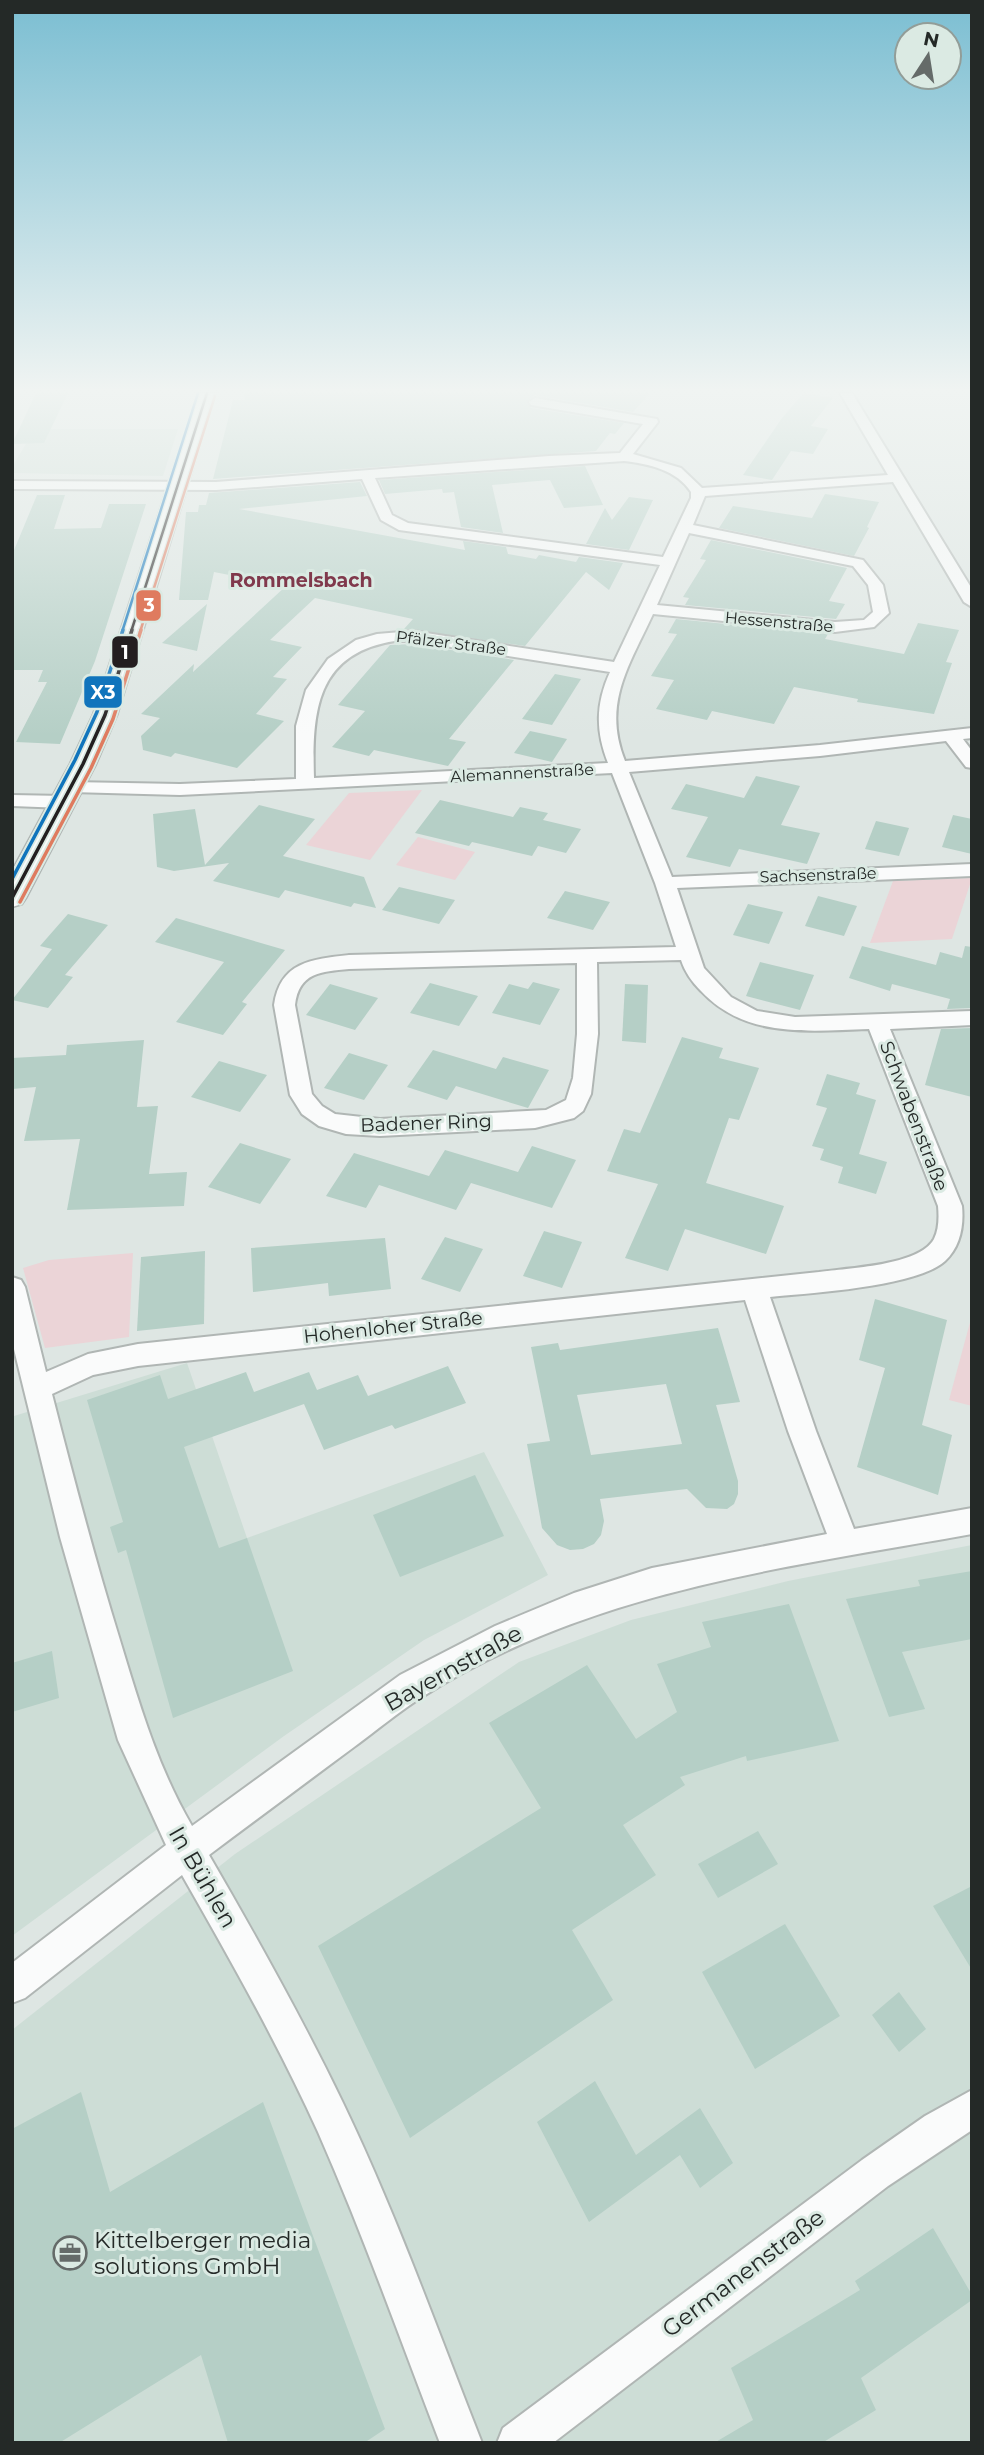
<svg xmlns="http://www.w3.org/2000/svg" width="984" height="2455" font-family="Montserrat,sans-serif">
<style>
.built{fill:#cdddd6}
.green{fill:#ebd4d7}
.building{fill:#b5cfc6;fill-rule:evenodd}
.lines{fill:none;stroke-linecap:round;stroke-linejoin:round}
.street-casing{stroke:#b0b6b4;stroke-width:4}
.secondary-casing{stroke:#b0b6b4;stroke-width:3}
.street{fill:#fafbfb;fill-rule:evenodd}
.secondary{fill:#fafbfb;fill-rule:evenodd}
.bus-1-far1-casing{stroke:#dbeae3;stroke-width:5}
.bus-1-casing{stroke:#dbeae3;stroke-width:7}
.bus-2-far1-casing{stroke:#dbeae3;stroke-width:5}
.bus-2-casing{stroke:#dbeae3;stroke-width:7}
.bus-3-far1-casing{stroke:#dbeae3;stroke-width:5}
.bus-3-casing{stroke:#dbeae3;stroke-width:7}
.bus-1-far1{stroke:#231f20;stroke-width:2.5}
.bus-1{stroke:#231f20;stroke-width:3.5}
.bus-2-far1{stroke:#df7b5f;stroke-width:2.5}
.bus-2{stroke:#df7b5f;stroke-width:3.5}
.bus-3-far1{stroke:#1074bc;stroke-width:2.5}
.bus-3{stroke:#1074bc;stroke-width:3.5}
.labels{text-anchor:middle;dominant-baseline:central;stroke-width:6;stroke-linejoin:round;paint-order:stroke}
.far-street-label{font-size:16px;fill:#242927;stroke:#dbeae3}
.far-quarter-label{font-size:19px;font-weight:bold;fill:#80394c;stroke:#dbeae3}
.street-label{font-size:19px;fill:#242927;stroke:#dbeae3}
.near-street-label{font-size:23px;fill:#242927;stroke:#dbeae3}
.near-poi-label{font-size:23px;fill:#242927;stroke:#dbeae3;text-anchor:start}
.line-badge{stroke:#dbeae3;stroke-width:2.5}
.badge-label{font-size:19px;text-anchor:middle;font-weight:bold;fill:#fff}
</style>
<rect width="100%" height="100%" fill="#dee6e3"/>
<g class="built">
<path d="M35 429H178L163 476 12 473V467Z"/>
<path d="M187 1363 247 1538 484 1452 548 1575 424 1640 284 1736 12 1936V1409L14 1416Z"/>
<path d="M972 1545V2443H12V2030L235 1854 519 1662 631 1620 788 1581Z"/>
</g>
<g class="green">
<path d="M422 790 370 860 306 845 349 793Z"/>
<path d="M418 837 475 852 455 880 396 865Z"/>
<path d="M972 878 952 939 870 943 893 881Z"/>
<path d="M133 1253 129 1337 45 1348 23 1268 49 1260Z"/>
<path d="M972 1315V1406L949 1400Z"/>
</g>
<g class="building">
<path d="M36 393H68L44 443 12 444Z"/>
<path d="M244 393H650L633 412 535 395 528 400 531 408 624 423 615 434 610 433 596 451 213 479 233 400H245Z"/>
<path d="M804 393 833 398 811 426 828 429 813 454 791 451 772 480 743 475 782 418Z"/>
<path d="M585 466 603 505 564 508 550 480 492 485 503 533 461 527 454 492 443 493 442 489 385 494 379 480Z"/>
<path d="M360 482 367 496 239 509 465 550 463 541 506 547 508 554 536 559 539 555 576 562 579 557 623 563 609 590 586 572 525 646 404 629 413 619 315 598 270 640 302 647 273 677 287 679 256 714 284 721 237 768 175 753 171 757 143 750 141 736 160 718 141 714 194 664 193 672 286 586 214 572 208 600H179L186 512H198L199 505H206L209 493Z"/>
<path d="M825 494 879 502 867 527 869 528 854 556 719 528 733 506 812 518Z"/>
<path d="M37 495H65L54 529 101 528 109 504H146L95 661 60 744 16 742 47 682H38L43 670H12V555Z"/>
<path d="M629 497 653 500 629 550 586 544 605 508 612 520Z"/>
<path d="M711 540 847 568 829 601 845 604 836 619 685 605 689 598 683 597 706 560 700 559Z"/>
<path d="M207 604 197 651 162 643Z"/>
<path d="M676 619 828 634 825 639 904 654 918 623 959 630 946 662 952 663 934 714 857 702 858 699 794 687 774 724 712 711 707 720 656 709 674 680 651 676 677 634 668 633Z"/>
<path d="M413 644 514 660 449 739 466 742 448 766 374 750 369 756 332 747 365 711 338 705 390 645Z"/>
<path d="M555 674 581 679 552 725 522 719Z"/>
<path d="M530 731 549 735 567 739 552 762 514 753Z"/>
<path d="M756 776 800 786 781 825 820 833 807 864 739 849 730 867 686 857 708 817 671 809 686 784 744 798Z"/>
<path d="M440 800 513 817 520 807 548 813 543 820 581 829 566 853 538 846 532 856 472 842 469 846 415 833Z"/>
<path d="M259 805 315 819 283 856 364 877 376 908 354 903 351 907 285 890 279 898 213 881 229 863 174 871 157 867 153 814 195 809 205 865Z"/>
<path d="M953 815 972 819V854L942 847Z"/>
<path d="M876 821 909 828 899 856 865 849Z"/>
<path d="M399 887 455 900 439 924 382 910Z"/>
<path d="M565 891 610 902 593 930 547 918Z"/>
<path d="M818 896 857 906 844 936 805 926Z"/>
<path d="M748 904 783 912 769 944 733 935Z"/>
<path d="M68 914 108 925 65 975 73 977 48 1008 12 1000 52 949 40 946Z"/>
<path d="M176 918 285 950 242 1002 247 1004 223 1035 176 1022 224 962 155 942Z"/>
<path d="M862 946 936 965 940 952 962 958 965 946 972 947V1008L947 1009 950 999 892 984 890 991 849 978Z"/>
<path d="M760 962 814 975 800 1010 746 996Z"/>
<path d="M533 982 560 989 540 1025 492 1013 509 984 528 989Z"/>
<path d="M430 983 478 996 459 1026 410 1013Z"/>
<path d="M330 984 378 998 355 1030 306 1015Z"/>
<path d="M625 984 648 985 646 1043 622 1041Z"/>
<path d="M972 1028V1097L925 1085 941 1029Z"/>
<path d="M682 1037 723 1048 719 1058 759 1068 739 1120 729 1118 706 1183 784 1206 766 1254 685 1229 668 1271 625 1258 658 1184 607 1171 624 1129 640 1133Z"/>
<path d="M144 1040 137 1107 158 1106 149 1174 187 1172 184 1206 67 1210 80 1139 24 1141 36 1087 12 1089V1058L66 1055 67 1045Z"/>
<path d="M433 1050 496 1069 503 1057 549 1070 528 1108 456 1086 447 1100 407 1087Z"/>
<path d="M349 1053 388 1065 364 1100 324 1088Z"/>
<path d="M219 1061 267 1075 240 1112 191 1097Z"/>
<path d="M827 1074 860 1083 856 1094 876 1100 859 1154 887 1162 876 1194 838 1183 843 1167 820 1160 824 1149 812 1146 827 1108 816 1105Z"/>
<path d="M240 1143 291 1159 260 1204 208 1187Z"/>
<path d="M532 1146 576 1160 552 1208 471 1183 456 1210 379 1185 366 1208 326 1196 354 1153 429 1176 445 1150 518 1172Z"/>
<path d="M544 1231 582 1242 562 1288 523 1276Z"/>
<path d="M445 1237 483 1249 460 1292 421 1279Z"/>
<path d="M385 1238 391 1289 329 1296 328 1283 253 1292 251 1248Z"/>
<path d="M205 1251 204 1324 137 1331 141 1257Z"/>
<path d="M875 1299 947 1320 922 1425 952 1435 938 1495 857 1467 885 1368 859 1360Z"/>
<path d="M718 1328 740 1402 716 1405 738 1481V1494L734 1504 727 1509 706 1508 687 1489 600 1499 604 1521 601 1535 594 1544 583 1549 570 1550 557 1545 542 1528 527 1444 550 1441 531 1347 558 1343 560 1350ZM666 1384 682 1444 591 1455 577 1395Z"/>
<path d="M448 1366 466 1403 395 1429 392 1425 324 1450 304 1404 184 1447 219 1548 247 1538 293 1671 173 1718 126 1550 118 1553 110 1527 123 1522 87 1400 160 1375 168 1399 246 1372 254 1392 309 1372 317 1390 358 1375 368 1396Z"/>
<path d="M475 1475 504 1536 400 1577 373 1515Z"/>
<path d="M972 1571V1639L902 1652 925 1709 889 1717 846 1599 920 1586 918 1580Z"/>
<path d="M789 1604 839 1741 747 1761 746 1756 680 1777 685 1785 623 1825 656 1875 572 1930 613 2000 410 2138 318 1946 541 1808 489 1723 587 1665 636 1739 677 1712 657 1664 711 1647 702 1622Z"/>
<path d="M52 1651 59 1698 12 1712V1663Z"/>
<path d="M758 1831 778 1864 718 1898 698 1864Z"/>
<path d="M972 1886V1970L933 1906Z"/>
<path d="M785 1924 840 2016 755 2069 702 1972Z"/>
<path d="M899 1992 926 2029 899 2052 872 2015Z"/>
<path d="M595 2081 636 2155 700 2108 733 2163 700 2188 680 2155 589 2222 537 2122Z"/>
<path d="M81 2092 110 2192 263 2102 385 2429 364 2443H228L201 2355 59 2443H12V2129Z"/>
<path d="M933 2228 972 2295V2300L861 2378 876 2410 822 2443H714L753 2420 731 2368 860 2290 855 2281Z"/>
</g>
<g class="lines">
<defs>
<g id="street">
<path d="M840 393H852L972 589V607L964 602 893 482 705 496 693 525 863 560 883 585 889 613 874 627 835 632 653 614C629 666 602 704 625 761L820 745 972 728V738L963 739 972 751V768L966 767 946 741 820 756 629 772 672 877 972 864V876L677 888 704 968 731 997 757 1011 795 1017 972 1011V1025L890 1029 962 1206C964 1226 960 1247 945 1261 917 1287 809 1293 770 1297L816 1431 854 1529 972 1508V1534C782 1568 588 1591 422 1697 398 1712 376 1731 354 1747 305 1783 257 1819 209 1855 256 1936 302 2018 343 2103 396 2213 437 2329 482 2443H440C400 2339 363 2234 318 2132 278 2044 230 1959 182 1875L25 1998 12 2003V1963L166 1845 118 1740 60 1537 12 1341V1277L21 1280 25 1287 46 1372 88 1354 138 1344 819 1272C847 1268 919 1266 934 1239 939 1229 939 1217 938 1206L869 1029C809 1031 746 1039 701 991 692 982 685 972 681 960L597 962 598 1034 591 1094 583 1111 574 1118 535 1128 380 1136 346 1134 319 1126 302 1114 290 1095 274 1005C280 962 312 959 349 955L676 947 655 883 612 773 180 795 71 792 62 787 71 782 180 784 296 779V726L306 690 328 659 356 640 377 634 413 631 614 662 660 565 399 530 381 520 362 479 216 490 12 489V481L216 482 549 456 620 453 643 424 531 405 529 402 535 398 657 419 658 422 633 454 681 468 702 488 888 475ZM624 461C649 464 677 470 691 492V498L663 557 408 523 392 515 375 478ZM689 533 853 566 868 585 873 612 864 620 835 622 657 605ZM395 641H413L610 672C596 703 595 730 608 763L314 778C312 712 316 653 395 641ZM577 963V1034L573 1078 566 1100 546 1110 380 1119 335 1114 322 1106 312 1094 295 1005C299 972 321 972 349 969ZM745 1300 788 1431 827 1534 652 1568 574 1593 495 1626 400 1675 192 1826C157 1766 139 1703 119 1637 94 1556 73 1476 52 1394L93 1375 138 1366Z"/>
<path d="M12 795 64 796 73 802 64 808 12 806Z"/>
<path d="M972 2090V2130L888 2186 553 2443H497L503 2428 862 2160 925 2116Z"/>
</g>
<path id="secondary" d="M198 393H216L117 715 96 764 26 898 22 904 12 907V871L70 764 93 715Z"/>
</defs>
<use href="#street" class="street-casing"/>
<use href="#secondary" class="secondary-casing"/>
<use href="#street" class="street"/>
<use href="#secondary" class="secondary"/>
<defs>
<path id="bus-1-far1" d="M131 632 207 393"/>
<path id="bus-1" d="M12 898 83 764 105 715 132 630"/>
<path id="bus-2-far1" d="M140 632 215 396"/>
<path id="bus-2" d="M20 902 91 768 113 719 141 630"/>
<path id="bus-3-far1" d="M122 632 198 393"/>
<path id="bus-3" d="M12 879 75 760 97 712 123 630"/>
</defs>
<use href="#bus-1-far1" class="bus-1-far1-casing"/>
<use href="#bus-1" class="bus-1-casing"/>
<use href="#bus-2-far1" class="bus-2-far1-casing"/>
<use href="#bus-2" class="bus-2-casing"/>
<use href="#bus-3-far1" class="bus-3-far1-casing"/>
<use href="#bus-3" class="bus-3-casing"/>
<use href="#bus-1-far1" class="bus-1-far1"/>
<use href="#bus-1" class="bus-1"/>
<use href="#bus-2-far1" class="bus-2-far1"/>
<use href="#bus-2" class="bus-2"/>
<use href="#bus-3-far1" class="bus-3-far1"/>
<use href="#bus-3" class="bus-3"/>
</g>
<linearGradient id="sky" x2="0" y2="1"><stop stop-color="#7bbed2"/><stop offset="0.53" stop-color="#f0f4f2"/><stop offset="1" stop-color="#f0f4f2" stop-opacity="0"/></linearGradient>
<rect width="984" height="736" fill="url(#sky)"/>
<defs>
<symbol id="office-ring" viewBox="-11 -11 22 22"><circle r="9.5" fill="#dbeae3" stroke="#656b69" stroke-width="1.5"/><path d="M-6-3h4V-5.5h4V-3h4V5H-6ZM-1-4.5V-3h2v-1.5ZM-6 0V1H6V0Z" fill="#656b69"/></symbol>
</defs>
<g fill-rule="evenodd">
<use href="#office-ring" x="51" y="2234" width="38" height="38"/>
</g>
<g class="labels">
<g class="far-street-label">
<text transform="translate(779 622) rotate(5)">Hessenstraße</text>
<text transform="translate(451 643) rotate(7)">Pfälzer Straße</text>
<text transform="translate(522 773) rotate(-3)">Alemannenstraße</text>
<text transform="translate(818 875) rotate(-2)">Sachsenstraße</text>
</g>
<g class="far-quarter-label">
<text x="301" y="580">Rommelsbach</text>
</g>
<g class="street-label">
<text transform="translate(914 1116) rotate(69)">Schwabenstraße</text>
<text transform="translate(426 1123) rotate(-2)">Badener Ring</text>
<text transform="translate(393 1327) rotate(-6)">Hohenloher Straße</text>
</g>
<g class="near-street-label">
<text transform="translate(453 1668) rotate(-29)">Bayernstraße</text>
<text transform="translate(203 1877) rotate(60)">In Bühlen</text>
<text transform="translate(743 2273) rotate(-37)">Germanenstraße</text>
</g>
<g class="near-poi-label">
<text x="94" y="2240">Kittelberger media<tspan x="94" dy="26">solutions GmbH</tspan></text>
</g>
</g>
<g class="line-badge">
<rect x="135" y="589" width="27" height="33" rx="7" fill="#df7b5f"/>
<rect x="111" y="635" width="28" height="34" rx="7" fill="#231f20"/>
<rect x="83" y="675" width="40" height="34" rx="7" fill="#1074bc"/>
</g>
<g class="badge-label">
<text x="149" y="612">3</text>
<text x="125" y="659">1</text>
<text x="103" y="699">X3</text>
</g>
<rect width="984" height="2455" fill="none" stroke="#242927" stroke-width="28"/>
<g transform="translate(928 56) rotate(12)"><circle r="33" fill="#dbeae3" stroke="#929d98" stroke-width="2"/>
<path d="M0-5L12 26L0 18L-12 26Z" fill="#656b69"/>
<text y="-10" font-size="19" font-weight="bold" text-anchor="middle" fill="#242927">N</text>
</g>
</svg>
